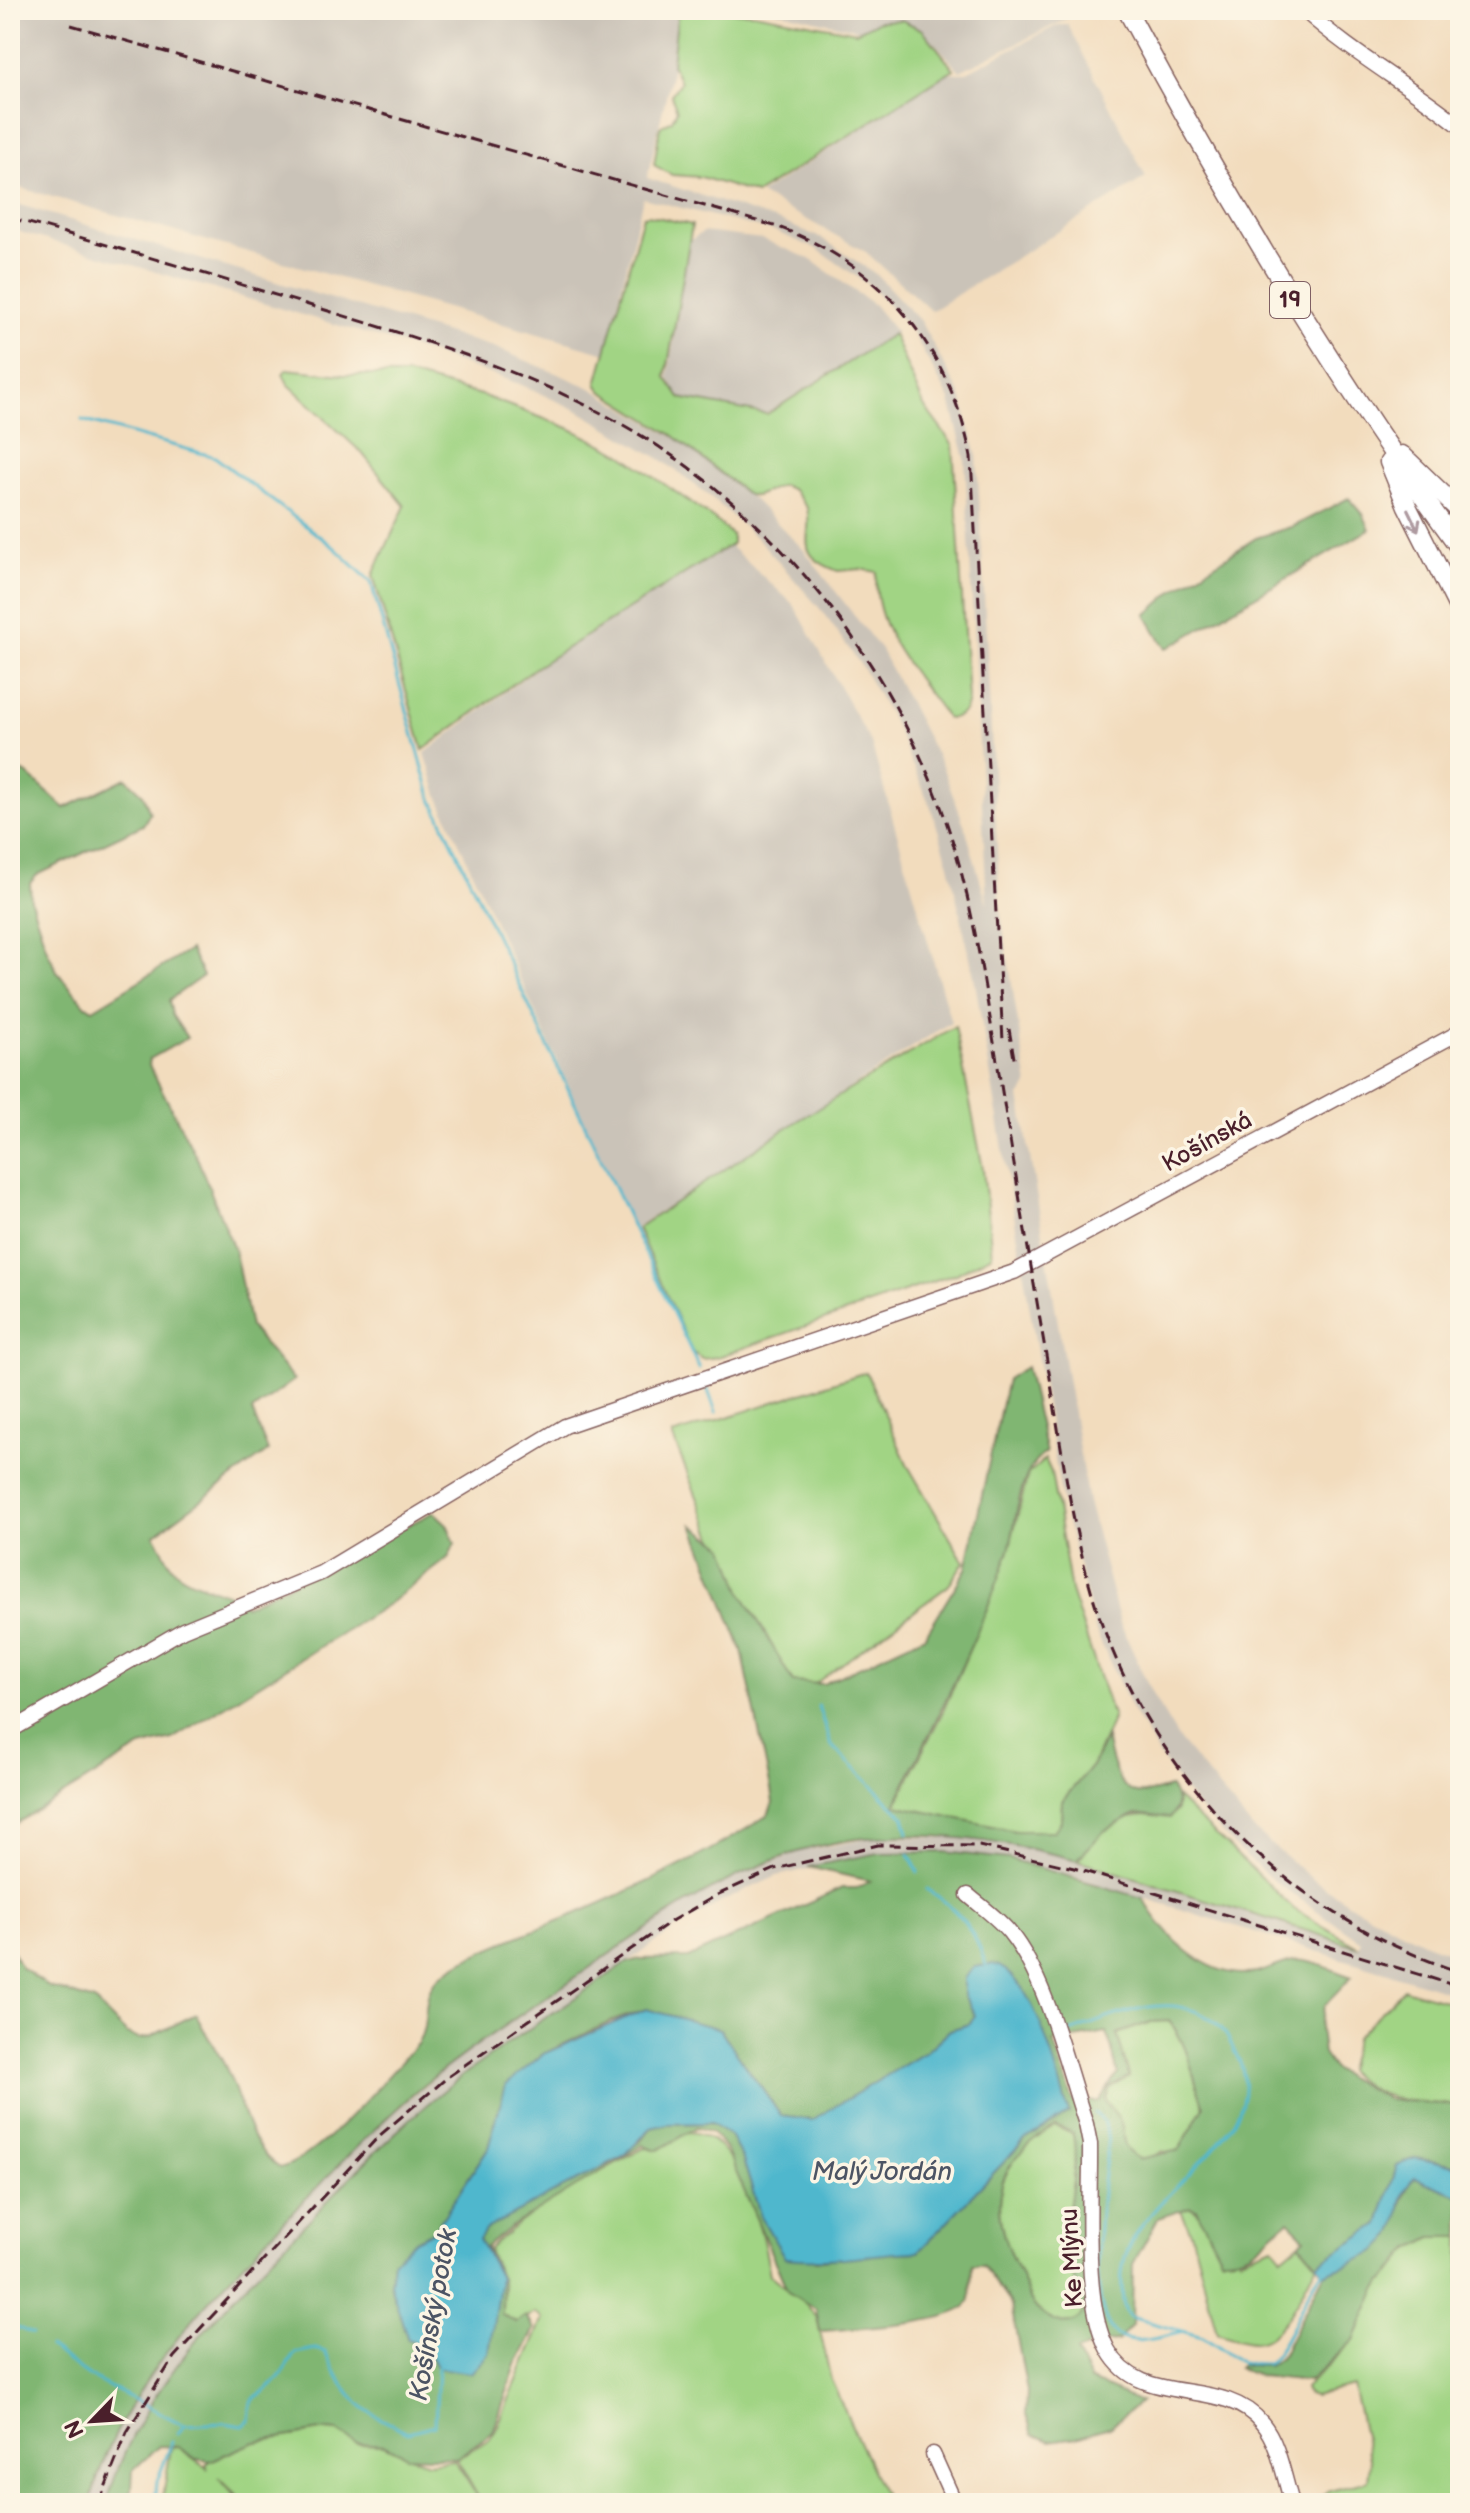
<svg xmlns="http://www.w3.org/2000/svg" width="1470" height="2513" font-family="'Balsamiq Sans',sans-serif">
<style>
.industrial{fill:#cac3b8}
.green{fill:#a1d484;stroke:#767a58;stroke-width:2}
.forest{fill:#80b672;stroke:#656a4e;stroke-width:2;fill-rule:evenodd}
.water{fill:#4fb7cd;stroke:#4c6b7c;stroke-width:2}
.lines{fill:none;stroke-linecap:round;stroke-linejoin:round}
.stream{stroke:#4fb7cd;stroke-width:3}
.minor-casing{stroke:#85615e;stroke-width:17}
.major-casing{stroke:#85615e;stroke-width:21}
.minor{stroke:#fff;stroke-width:14}
.major{stroke:#fff;stroke-width:18}
.rail{stroke:#4a1f2b;stroke-width:3;stroke-dasharray:12 6;stroke-linecap:butt}
.oneway{stroke:#ae9aa0}
.labels{text-anchor:middle;dominant-baseline:central;stroke-width:7;stroke-linejoin:round;paint-order:stroke}
.shield{fill:#fcf5e5;stroke:#7f5f63;stroke-width:2}
.shield-label{font-size:22px;font-weight:bold;fill:#4a1f2b}
.street-label{font-size:24px;fill:#4a1f2b;stroke:#fcf5e5}
.water-label{font-size:26px;font-style:italic;fill:#4c5464;stroke:#fcf5e5}
</style>
<rect width="100%" height="100%" fill="#fcf5e5"/>
<filter id="ink" filterUnits="userSpaceOnUse"><feTurbulence type="fractalNoise" baseFrequency=".0125" numOctaves="2"/><feDisplacementMap in="SourceGraphic" scale="16" xChannelSelector="R" yChannelSelector="G"/><feConvolveMatrix kernelMatrix="1 2 1 2 8 2 1 2 1" color-interpolation-filters="sRGB"/></filter>
<filter id="wash" filterUnits="userSpaceOnUse"><feTurbulence type="fractalNoise" baseFrequency=".006" numOctaves="4" result="noise"/><feDisplacementMap in="SourceGraphic" scale="32" xChannelSelector="R" yChannelSelector="G"/><feGaussianBlur stdDeviation="1.8" result="paint"/><feColorMatrix in="noise" values="0 0 0 0 0 0 0 0 0 0 0 0 0 0 0 0 0 1.4 0 .05"/><feComposite in="paint" operator="in"/></filter>
<g filter="url(#wash)">
<rect width="100%" height="100%" fill="#f2dcbd"/>
<g class="industrial">
<path d="M10 10H678L673 66 647 178 780 221 823 239 877 275 920 321 961 396 977 456 1000 908 1028 1086 1020 1097 1088 1502 1120 1623 1153 1696 1180 1741 1252 1828 1311 1878 1356 1908 1425 1943 1460 1956V1995L1072 1876 978 1855 879 1853 777 1876 723 1901 678 1927 465 2074 385 2142 248 2283 180 2362 134 2435 107 2503H90L108 2450 137 2393 166 2352 236 2271 373 2130 456 2060 669 1913 740 1874 803 1851 878 1837 980 1838 1077 1860 1358 1946 1361 1941 1274 1881 1234 1846 1192 1800 1159 1755 1131 1708 1096 1632 1063 1507 974 976 949 864 930 805 893 721 860 664 822 611 760 541 712 498 662 460 577 410 519 384 422 350 10 229V202L496 348 589 387 677 439 754 500 802 548 881 650 942 766 965 827 987 904 965 458 950 400 910 328 869 285 817 249 776 232 643 198 606 353 10 185Z"/>
<path d="M771 10H1085L960 71 923 30 879 21 860 30Z"/>
<path d="M1058 25H1068L1146 177 931 311 866 252 760 194 948 73H965Z"/>
<path d="M703 232 762 239 810 259 874 305 896 332 765 414 680 398 668 377 689 241Z"/>
<path d="M730 546 794 605 871 743 951 1022 633 1229 439 798 425 753 541 665Z"/>
</g>
<g class="green">
<path d="M678 10 754 13 856 32 879 21 902 20 923 30 954 69 756 194 701 177 672 175 654 165 660 127 672 120 677 110 671 95 680 82 672 64Z"/>
<path d="M648 215 692 225 666 377 680 398 767 414 893 334 924 406 953 445 968 699C966 713 962 716 948 719 917 676 870 627 877 572L861 569 838 571C791 554 814 537 807 508L793 490 782 485 756 496 748 495 674 436 602 391 597 384 643 216Z"/>
<path d="M287 369 343 375H408L481 395 569 428 620 453 714 519 732 535V544L535 668 423 750 373 575 405 506 362 453 288 384 283 374Z"/>
<path d="M955 1026 983 1169 992 1255 958 1273 718 1357 702 1359 692 1352 637 1228 794 1123Z"/>
<path d="M866 1372 908 1466 964 1562 948 1586 782 1708 672 1435Z"/>
<path d="M1045 1459 1051 1472 1071 1591 1113 1718 1092 1766 1062 1801 1061 1822 1054 1831H1015L895 1806 944 1709 987 1608 1008 1554 1028 1474Z"/>
<path d="M1177 1798 1294 1909 1359 1947 1077 1860 1104 1831 1129 1817 1176 1811Z"/>
<path d="M1404 1989 1460 2004V2106C1418 2101 1377 2104 1347 2070L1356 2037Z"/>
<path d="M1169 2021C1190 2046 1192 2077 1204 2107L1179 2150 1173 2154 1163 2151C1149 2161 1127 2163 1121 2141 1119 2133 1123 2124 1117 2116 1113 2110 1108 2107 1105 2100L1110 2088 1129 2076 1117 2034 1151 2022Z"/>
<path d="M1055 2126 1073 2134C1080 2168 1067 2200 1067 2234 1067 2262 1079 2286 1083 2313 1071 2332 1050 2322 1037 2309 1028 2300 1024 2282 1018 2270 986 2208 992 2163 1055 2126Z"/>
<path d="M689 2132C740 2134 763 2233 770 2275L806 2304 817 2318 831 2380 887 2503H245L219 2478 241 2503H162L171 2448 178 2447 208 2469 206 2465 210 2461 255 2442 327 2430 338 2431 357 2444 384 2445 427 2463 454 2460 481 2502 456 2458 489 2440 496 2430 543 2319 536 2313 516 2322 502 2314 503 2286 489 2255 490 2248C532 2207 594 2175 646 2147L658 2150Z"/>
<path d="M1190 2207 1201 2214 1209 2235 1240 2258 1273 2246 1282 2257 1299 2243 1317 2264C1303 2286 1284 2341 1254 2342 1246 2342 1226 2336 1217 2333L1192 2235 1181 2210Z"/>
<path d="M1432 2237H1460V2503H1317L1316 2500 1330 2491 1368 2481 1370 2462 1353 2386 1314 2396 1307 2394 1305 2388 1354 2340 1377 2288 1410 2249Z"/>
</g>
<g class="forest">
<path d="M1349 498 1363 514 1370 529 1166 649 1146 615 1173 591 1256 538 1294 526Z"/>
<path d="M10 766 26 773 65 808 126 778 143 794 150 813 143 825 37 875 30 883 31 901 47 950 58 973 86 1006 93 1009 190 950 203 976 169 1000 172 1015 187 1038 150 1059 149 1065 198 1160 235 1252 250 1327 294 1380 252 1411 268 1451 154 1535C161 1545 168 1565 178 1573 199 1589 227 1588 245 1606L434 1512 447 1524 455 1543 448 1558 390 1603 172 1739 141 1747 10 1827Z"/>
<path d="M1026 1367 1046 1453C1016 1470 1018 1523 1008 1553 978 1641 934 1722 895 1805L1015 1831H1054L1061 1822 1062 1801 1092 1766 1106 1738C1110 1755 1116 1790 1137 1793 1146 1795 1161 1789 1170 1787 1177 1799 1179 1807 1170 1818L1135 1814 1104 1831 1077 1860C985 1836 894 1824 801 1851 718 1876 650 1926 579 1975 527 2011 473 2045 424 2085 376 2125 334 2170 291 2214 210 2298 120 2386 90 2503H10V1947L21 1967 49 1987 94 2001 127 2034 139 2039 150 2037 196 2014C203 2031 215 2047 224 2064 241 2096 247 2149 280 2168 325 2154 385 2078 418 2043 430 2024 421 1996 436 1980 464 1953 536 1931 573 1915 641 1886 706 1856 768 1815L773 1803 771 1789 742 1650 693 1525 725 1547 742 1593 793 1682 823 1684 925 1636 966 1569 1007 1379Z"/>
<path d="M944 1852 1009 1859 1143 1898C1165 1936 1207 1981 1256 1973 1271 1970 1290 1958 1304 1961 1320 1963 1337 1972 1352 1977L1324 2006 1320 2027 1323 2054 1334 2070 1387 2099 1460 2106V2167L1416 2158 1397 2166 1379 2224 1317 2264 1299 2243 1305 2238 1288 2221C1261 2240 1256 2258 1221 2258L1196 2209 1190 2207 1158 2218 1133 2264 1132 2325 1118 2341 1100 2342 1076 2352 1091 2381 1141 2402 1109 2427 1077 2437 1050 2441 1033 2434 1026 2415 1027 2391 1011 2305 983 2265H972C971 2276 973 2292 969 2302 960 2325 845 2329 820 2331L816 2309 788 2292 727 2151 712 2132 697 2127 658 2150 643 2145 509 2228 486 2247 502 2280V2314L516 2322 526 2316 535 2329 516 2365 493 2432 456 2458 406 2456 386 2445 356 2443 338 2431 327 2430 255 2442 210 2461 196 2459 178 2447 159 2446 133 2470 131 2503H107C137 2388 230 2301 310 2219 359 2168 408 2116 466 2073 518 2035 573 2000 626 1963L639 1959 688 1958 842 1888H857L870 1881 808 1867 879 1853ZM964 1995 1069 2113 1025 2140 918 2252 865 2253 816 2261 761 2217 743 2160 730 2135 712 2123 667 2124 651 2128 640 2142 486 2229 479 2239 500 2278 494 2311 438 2368 427 2348 408 2340 390 2284 415 2240 435 2230 488 2148 506 2085 543 2054 610 2022 646 2009 720 2029 781 2116 812 2120 926 2052 950 2030 970 2024 975 2015ZM1169 2021C1190 2046 1192 2077 1204 2107L1179 2150 1139 2159C1114 2144 1130 2134 1117 2116 1113 2110 1108 2107 1105 2100L1110 2088 1129 2076 1117 2034 1151 2022ZM1107 2032 1118 2073 1099 2101 1074 2103 1053 2042ZM1055 2126 1073 2134C1080 2168 1067 2200 1067 2234 1067 2262 1079 2286 1083 2313 1071 2332 1050 2322 1037 2309 1028 2300 1024 2282 1018 2270 986 2208 992 2163 1055 2126Z"/>
<path d="M1415 2178 1460 2196V2237H1432L1410 2249 1377 2289 1354 2340 1309 2381 1260 2376 1238 2368 1241 2365 1268 2366 1283 2354 1324 2274 1339 2267 1399 2210 1409 2183Z"/>
</g>
<g class="water">
<path d="M994 1964C1035 1976 1057 2075 1069 2113L1025 2140 918 2252C873 2253 829 2263 785 2258L761 2217 743 2160 730 2136 712 2123 667 2124 651 2128 625 2155 486 2229 479 2239 500 2278 489 2353 471 2373 438 2368 427 2348 408 2340 390 2284 393 2261 415 2240 435 2230 488 2148 506 2085 543 2054 646 2009 720 2029 781 2116 812 2120 926 2052 950 2030 970 2024 975 2015 964 1995V1978L974 1967Z"/>
<path d="M1415 2158 1460 2167V2196L1415 2178C1396 2193 1403 2218 1391 2236 1378 2257 1345 2264 1324 2274L1317 2264 1379 2224 1397 2166Z"/>
</g>
<g class="lines">
<g class="stream">
<path d="M82 420 215 457 335 548 371 582 431 797 699 1368"/>
<path d="M706 1385 716 1412"/>
<path d="M818 1706 831 1745 904 1817 908 1833"/>
<path d="M909 1854 918 1872"/>
<path d="M927 1889C957 1908 975 1930 986 1965"/>
<path d="M1062 2035C1113 2017 1175 1983 1221 2028 1228 2035 1231 2045 1236 2054 1284 2143 1112 2196 1122 2288 1123 2299 1122 2309 1130 2317L1203 2337 1242 2363 1267 2364C1293 2338 1300 2299 1323 2270"/>
<path d="M1095 2113 1105 2123 1108 2141C1104 2182 1082 2308 1117 2335 1132 2348 1166 2335 1184 2332"/>
<path d="M10 2324 32 2334"/>
<path d="M49 2347 90 2377 184 2425 225 2423 243 2426 249 2421C251 2387 260 2401 276 2381 283 2373 289 2363 295 2353L315 2349 325 2352C348 2400 360 2410 408 2432L435 2425 438 2367"/>
<path d="M178 2434 184 2425"/>
<path d="M155 2503 157 2481 172 2442"/>
</g>
</g>
</g>
<g filter="url(#ink)">
<g class="lines">
<defs>
<g id="minor">
<path d="M1304 10C1352 54 1410 85 1460 126"/>
<path d="M10 1731 183 1630 321 1573 565 1426 1014 1272 1460 1032"/>
<path d="M968 1895C982 1907 999 1919 1010 1933 1047 1978 1067 2068 1086 2124L1090 2144C1091 2199 1082 2303 1108 2350 1141 2410 1221 2374 1262 2423 1279 2443 1284 2478 1292 2503"/>
<path d="M933 2454 955 2503"/>
</g>
<g id="major">
<path d="M1127 10C1227 197 1334 376 1460 548"/>
<path d="M1402 455 1460 511"/>
<path d="M1389 462 1407 506 1460 611"/>
</g>
</defs>
<use href="#minor" class="minor-casing"/>
<use href="#major" class="major-casing"/>
<use href="#minor" class="minor"/>
<use href="#major" class="major"/>
<g class="rail">
<path d="M71 25 778 227C883 265 950 349 971 457L1003 1041"/>
<path d="M10 218C111 245 212 276 312 306 459 351 602 392 721 493 827 582 907 701 950 833 974 909 985 989 998 1067 1015 1171 1032 1274 1050 1378 1062 1452 1072 1528 1094 1600 1148 1774 1287 1915 1460 1972"/>
<path d="M1009 1029 1015 1064"/>
<path d="M99 2503 127 2432 174 2357 379 2136 449 2076 673 1920 719 1894 775 1869 878 1845 979 1846 1074 1868 1460 1987"/>
</g>
</g>
<defs><path id="oneway-shaft" d="M-6 0H5M1.5-3L5.5 0L1.5 3" fill="none" stroke-width="1.6" stroke-linecap="round" stroke-linejoin="round" transform="scale(2)"/></defs>
<use class="oneway" href="#oneway-shaft" transform="translate(1413 520) rotate(64)"/>
</g>
<g class="labels">
<rect class="shield" x="1270" y="282" width="40" height="36" rx="6"/>
<g class="shield-label">
<text x="1290" y="300">19</text>
</g>
<g class="street-label">
<text transform="translate(1207 1142) rotate(-29)">Košínská</text>
<text transform="translate(1072 2258) rotate(-93)">Ke Mlýnu</text>
</g>
<g class="water-label">
<text x="882" y="2172">Malý Jordán</text>
<text transform="translate(434 2315) rotate(-80)">Košínský potok</text>
</g>
</g>
<rect width="1470" height="2513" fill="none" stroke="#fcf5e5" stroke-width="40"/>
<g transform="translate(92 2421) rotate(245)" stroke="#fcf5e5" stroke-width="6" paint-order="stroke">
<path d="M0-6L14 30L0 20L-14 30Z" fill="#4a1f2b"/>
<text y="-12" font-size="22" font-weight="bold" text-anchor="middle" fill="#4a1f2b">N</text>
</g>
</svg>
